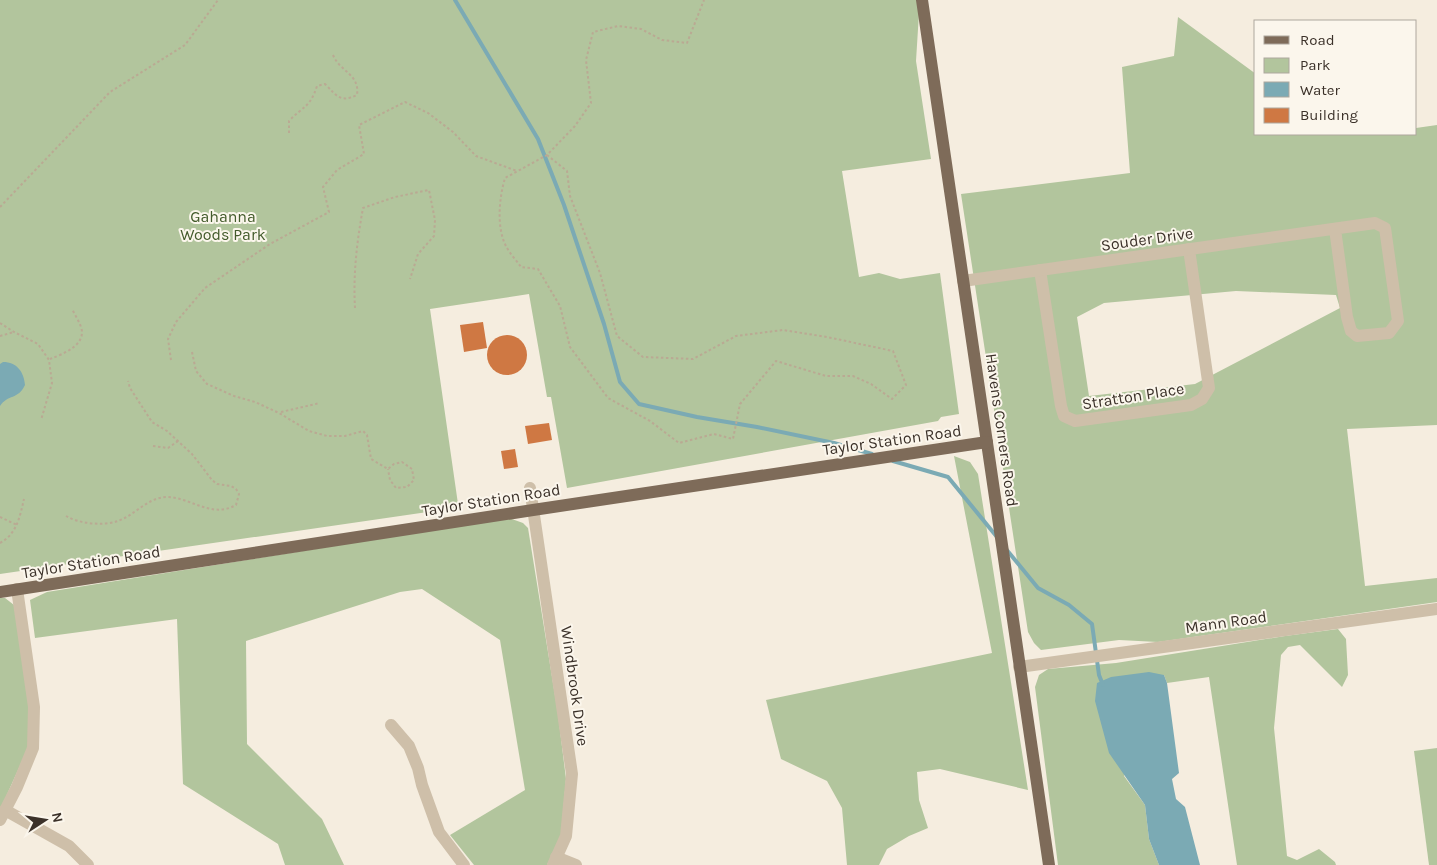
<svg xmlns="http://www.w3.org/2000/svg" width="1437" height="865" font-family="Karla,sans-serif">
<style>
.green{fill:#b2c59d;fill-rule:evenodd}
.water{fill:#7baab4}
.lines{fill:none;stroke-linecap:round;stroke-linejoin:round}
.stream{stroke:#7baab4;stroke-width:4}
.building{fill:#cf7843}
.path{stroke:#baa993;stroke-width:2;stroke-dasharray:2.5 2.5;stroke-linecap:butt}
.minor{stroke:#cebfa9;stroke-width:12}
.major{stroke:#7e6b59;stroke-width:12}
.labels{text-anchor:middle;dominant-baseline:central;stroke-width:4;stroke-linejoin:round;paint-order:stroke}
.park-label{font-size:16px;fill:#435b2b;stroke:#fbf6ec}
.street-label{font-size:16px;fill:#3b3129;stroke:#fbf6ec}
</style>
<rect width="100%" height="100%" fill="#f5eddf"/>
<g class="green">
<path d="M0 0H917L919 13 916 61 931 159 842 171 859 277 879 273 900 279 940 273 959 414 941 417 938 421 567 488 551 397H547L529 294 430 309 458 504 455 508 0 574Z"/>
<path d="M1178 17 1256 74V134H1416V128L1437 125V425L1347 429 1365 586 1437 578V602L1158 642 1119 640 1041 650 1034 643 1028 632 961 194 1130 173 1122 67 1174 56ZM1236 291 1336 295 1340 308 1195 384 1089 396 1077 317 1104 303Z"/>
<path d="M954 456 970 462 978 474 1028 790 940 769 917 772 919 800 928 828 909 836 887 849 879 865H847L842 808 827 781 781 759 766 700 992 653Z"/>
<path d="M509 518 523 523 528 528 558 714 566 779 561 835 547 865H474L450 835 525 790 500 640 422 589 400 592 246 641 247 744 322 819 344 865H285L278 844 183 784 177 619 35 638 30 600 47 592Z"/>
<path d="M0 598H5L14 605 31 711 28 748 0 810Z"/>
<path d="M1338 629 1346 639 1348 675 1342 687 1300 645 1288 647 1281 655 1274 728 1287 856 1297 860 1319 849 1335 862 1336 865H1237L1209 677 1167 683 1164 675 1124 776 1145 805 1149 839 1159 865H1058L1035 687 1039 675 1048 669 1116 663 1285 636Z"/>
<path d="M1437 748V865H1429L1414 751Z"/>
</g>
<g class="water">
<path d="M3 362C17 362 24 372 25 385 18 400 8 394 0 406V364Z"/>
<path d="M1149 672 1164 675 1167 683 1179 773 1172 779 1176 799 1185 807 1200 865H1159L1149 839 1145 805 1109 753 1095 701 1097 683 1111 677Z"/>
</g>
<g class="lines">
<g class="stream">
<path d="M455 0 538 139 564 205 604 324 620 382 639 404 697 417 757 427 834 443 872 454"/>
<path d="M893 461 948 477 997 537"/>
<path d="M1006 549 1038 588 1069 605 1092 624 1099 675 1103 685"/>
</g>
</g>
<g class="building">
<path d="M483 322 487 348 464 352 460 325Z"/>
<circle cx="507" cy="355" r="20"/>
<path d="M549 423 552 440 528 444 525 426Z"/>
<path d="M515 449 518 467 504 469 501 451Z"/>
</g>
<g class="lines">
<g class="path">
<path d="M289 133V121C303 106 310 108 317 86L325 84C337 96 340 103 357 95 360 74 340 72 333 55"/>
<path d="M547 155 567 171 570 196 600 273 617 336 643 357 693 359 736 336 783 330 827 337 893 351 906 385 892 399 871 384 853 376H826L776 361 740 404 733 439 714 434 679 443 650 421 608 398 570 347 560 306 538 269 521 267C517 261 511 255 507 248 496 229 499 198 505 178L547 155 575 126 591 103 586 60 593 32 618 26 641 29 662 40 687 43 704 0"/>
<path d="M0 207 110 92 185 45 218 0"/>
<path d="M355 308C353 274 357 241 363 208L395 197 429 190 435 220 434 236 418 254 410 279"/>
<path d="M0 323 14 332 38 344 49 360 52 383 41 420"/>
<path d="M0 336 14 332"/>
<path d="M192 352 196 371 207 384 234 396 255 402 279 413 309 431 327 436H345L363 431 367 435 371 459 388 469 394 464 402 462 412 469 414 480 407 487 396 488 390 480 388 469"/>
<path d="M50 359C63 354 87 345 81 327 79 321 75 315 72 309"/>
<path d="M171 360 168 339 176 322 205 288 270 244 329 212 323 187 337 170 364 154 359 125 405 102 428 113 453 132 476 156 517 171"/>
<path d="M281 412 320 403"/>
<path d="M153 446 168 448 178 441"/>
<path d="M66 516C80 524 103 526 118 521 135 515 147 498 166 497 191 497 211 519 236 505L239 494 236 489 231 486 217 484 212 480 192 454 167 431 152 422 130 388 128 381"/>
<path d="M0 517 17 525"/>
<path d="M0 543C17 534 20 516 24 499"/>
</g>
<g class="minor">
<path d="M1040 270 1061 406 1064 416 1075 421 1191 405 1202 399 1209 388 1189 249"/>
<path d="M963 281 1375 223 1385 228 1398 321 1389 333 1357 336 1351 331 1347 317 1335 229"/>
<path d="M530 488 572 774 566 836 553 865"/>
<path d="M1019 667 1437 609"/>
<path d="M391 725 409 746 418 768 422 785 439 832 464 865"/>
<path d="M5 810 69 846 88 865"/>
<path d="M0 820 17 787 33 748 34 707 17 589"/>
<path d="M556 857 576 865"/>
</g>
<g class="major">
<path d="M922 0 1049 865"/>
<path d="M0 592 533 510 987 442"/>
</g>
</g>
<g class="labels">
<g class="park-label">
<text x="223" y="216">Gahanna<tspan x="223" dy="18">Woods Park</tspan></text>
</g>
<g class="street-label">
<text transform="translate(1147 239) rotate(-8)">Souder Drive</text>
<text transform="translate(1133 396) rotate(-9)">Stratton Place</text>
<text transform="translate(1002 430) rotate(82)">Havens Corners Road</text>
<text transform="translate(892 440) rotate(-8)">Taylor Station Road</text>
<text transform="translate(491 500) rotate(-9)">Taylor Station Road</text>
<text transform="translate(91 562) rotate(-9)">Taylor Station Road</text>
<text transform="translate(1226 622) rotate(-8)">Mann Road</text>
<text transform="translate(575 686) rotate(82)">Windbrook Drive</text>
</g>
</g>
<rect x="1254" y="20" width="162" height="115" fill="#fbf6ec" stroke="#aea79e"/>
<rect x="1264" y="36" width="25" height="8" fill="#7e6b59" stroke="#aea79e"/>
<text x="1300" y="45" font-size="15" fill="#3b3129">Road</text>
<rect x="1264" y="58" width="25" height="15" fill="#b2c59d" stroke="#aea79e"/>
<text x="1300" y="70" font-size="15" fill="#3b3129">Park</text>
<rect x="1264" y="82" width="25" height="15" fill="#7baab4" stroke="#aea79e"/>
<text x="1300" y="95" font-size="15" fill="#3b3129">Water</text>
<rect x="1264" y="108" width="25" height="15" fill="#cf7843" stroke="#aea79e"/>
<text x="1300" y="120" font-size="15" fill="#3b3129">Building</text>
<g transform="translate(45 820) rotate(78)" stroke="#fbf6ec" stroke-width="4" paint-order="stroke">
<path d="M0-4L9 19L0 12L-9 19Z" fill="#3b3129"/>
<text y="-8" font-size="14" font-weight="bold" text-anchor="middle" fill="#3b3129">N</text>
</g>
</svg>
